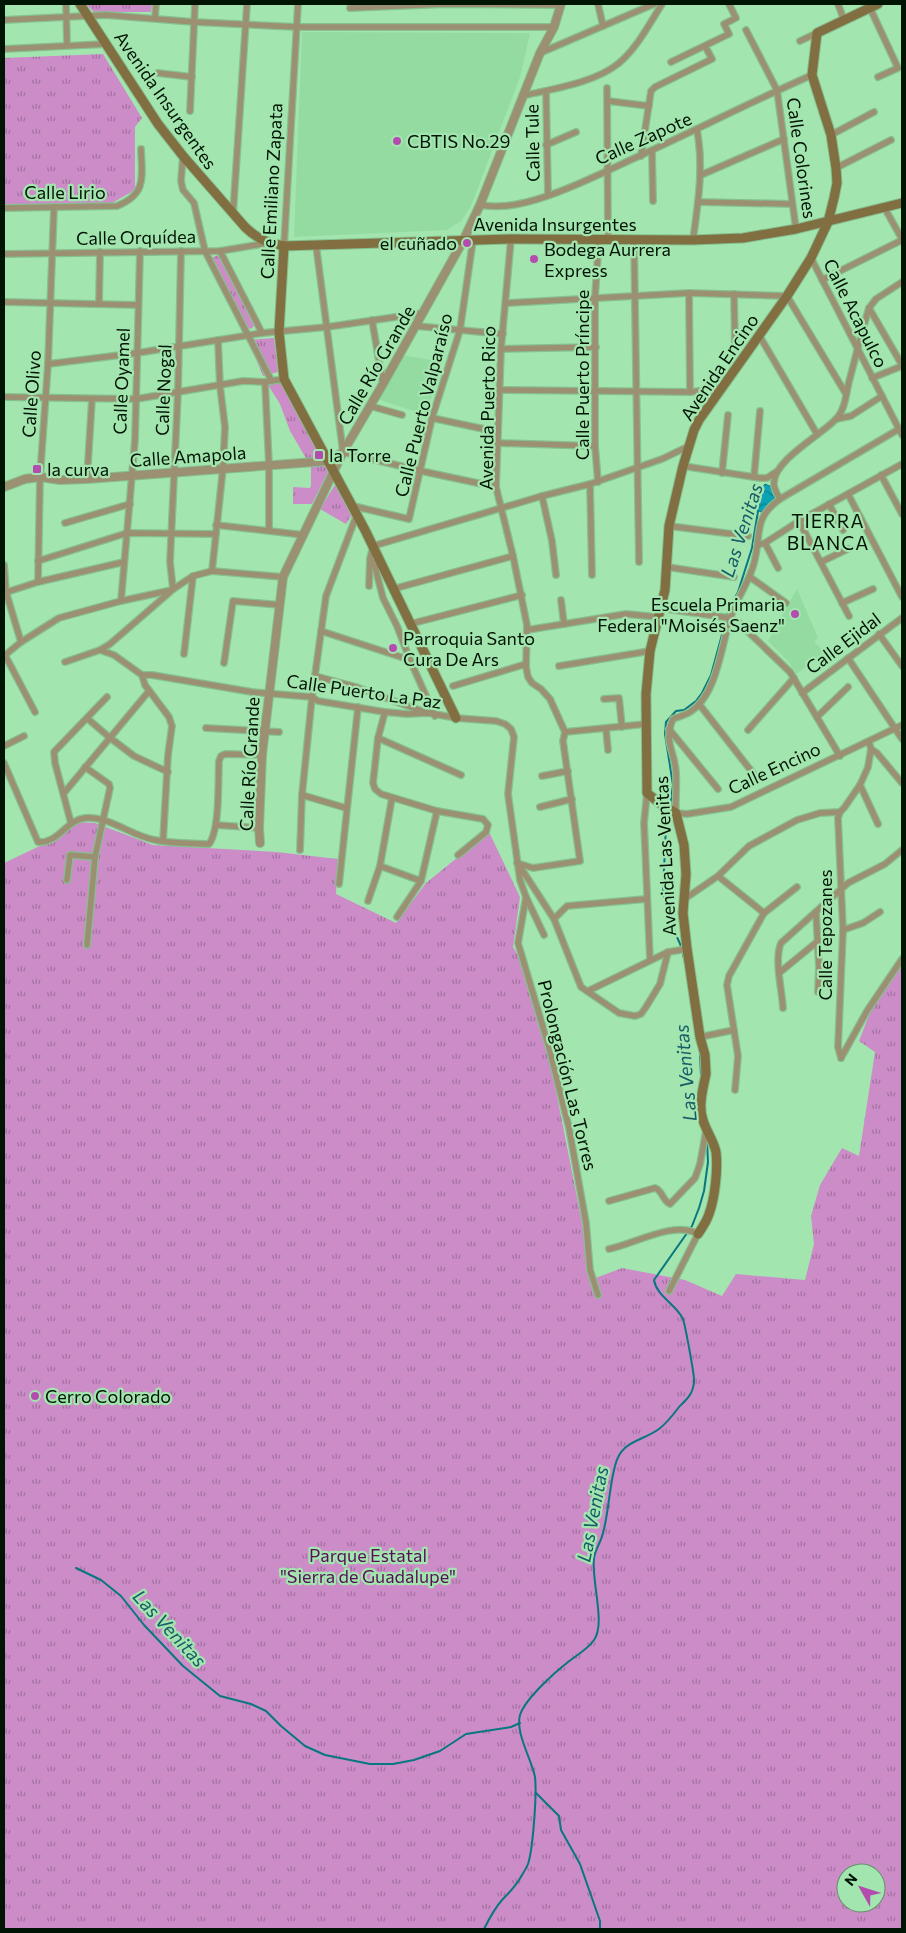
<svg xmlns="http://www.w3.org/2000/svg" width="906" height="1933" font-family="Commissioner,sans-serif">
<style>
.built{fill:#93dba0}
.park{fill:url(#park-tufts);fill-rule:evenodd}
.water{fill:url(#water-waves);stroke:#087780}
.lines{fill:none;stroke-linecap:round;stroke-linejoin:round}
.stream{stroke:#087780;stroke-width:2}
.minor-casing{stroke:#86bf90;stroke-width:8}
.tertiary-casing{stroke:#86bf90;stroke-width:10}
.secondary-casing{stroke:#86bf90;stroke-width:11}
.minor{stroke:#9b9071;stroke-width:5.5}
.tertiary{stroke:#9b9071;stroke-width:8}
.secondary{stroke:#816f41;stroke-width:9}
.poi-dot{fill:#b44caf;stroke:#a3e5af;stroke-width:2}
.labels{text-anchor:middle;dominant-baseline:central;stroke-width:4.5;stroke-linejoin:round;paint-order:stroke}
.street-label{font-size:18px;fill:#001403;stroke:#a3e5af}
.poi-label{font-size:18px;fill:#001403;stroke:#a3e5af;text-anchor:start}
.park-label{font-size:18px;fill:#580e56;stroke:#a3e5af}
.neighbourhood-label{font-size:19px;letter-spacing:1px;fill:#001403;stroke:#a3e5af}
.water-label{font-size:19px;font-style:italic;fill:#185d67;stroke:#a3e5af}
</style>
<defs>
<pattern id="park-tufts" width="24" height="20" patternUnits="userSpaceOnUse" patternTransform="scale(1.25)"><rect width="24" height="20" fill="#cc8cc7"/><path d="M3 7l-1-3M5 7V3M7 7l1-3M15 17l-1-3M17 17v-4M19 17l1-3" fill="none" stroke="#a3719f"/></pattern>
<pattern id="water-waves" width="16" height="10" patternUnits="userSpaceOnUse" patternTransform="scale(1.25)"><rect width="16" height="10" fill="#0ca2b5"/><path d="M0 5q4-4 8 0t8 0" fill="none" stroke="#0a8391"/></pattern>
</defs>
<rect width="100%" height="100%" fill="#a3e5af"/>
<g class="built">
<path d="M302 32 530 33 520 77 471 206 461 221 447 230 294 237Z"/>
<path d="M402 355 442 362 426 415 377 399Z"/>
<path d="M797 589 818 638 814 642 826 653 796 674 789 662 768 641Z"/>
</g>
<g class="park">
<path d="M86 4H152L151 12H94Z"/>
<path d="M103 54 142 118 135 127V190L112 203 4 206V58Z"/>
<path d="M219 255 254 326 251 329 245 326 213 258 215 256Z"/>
<path d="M274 338 278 372 263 376 248 340Z"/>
<path d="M281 381 324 456 307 460 290 431 280 404 268 385Z"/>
<path d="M325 465 329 470 312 504H293V487L310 488 311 485V466Z"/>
<path d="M336 483C340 494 348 503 353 513L346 524 320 509Z"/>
<path d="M74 822 95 823 153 845 276 852 338 859 336 894 396 923 426 883 489 832 520 897 513 947 520 959 550 1060 593 1279 622 1268 685 1280 722 1296 736 1274 805 1280 814 1244 811 1216 820 1185 842 1148 859 1156 875 1052 859 1041 869 1015 902 963V1929H4V863L65 834ZM846 1873H876V1903H846Z"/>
</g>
<path class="water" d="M765 484 772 487 775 495 774 499 761 512 755 509 757 495Z"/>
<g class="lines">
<g class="stream">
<path d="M670 807 673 785 665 734 666 722 676 711 684 710 696 701 702 693 711 675 729 609 738 592 752 548 758 511"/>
<path d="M669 812 666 826 663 891 668 917 681 946 685 963"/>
<path d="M700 1054 701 1076"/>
<path d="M76 1568 101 1580 121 1596 144 1625 183 1666 220 1696 251 1704 266 1711 281 1726 305 1746 325 1755 370 1764H393L414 1760 440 1751 466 1734 511 1727 520 1723"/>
<path d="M536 1793 559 1816 561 1830 580 1864 600 1921V1929"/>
<path d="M484 1929C489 1919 494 1909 502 1900 508 1894 514 1888 519 1880 522 1875 526 1869 528 1864 533 1849 537 1793 535 1777 532 1760 515 1733 520 1715 525 1699 555 1672 568 1662 577 1655 588 1649 594 1640 606 1624 591 1580 594 1558 595 1550 601 1542 603 1533 609 1511 609 1488 615 1466 621 1440 641 1442 659 1429 667 1423 673 1415 679 1407 687 1399 693 1394 694 1382 695 1377 685 1325 683 1319 676 1304 657 1297 654 1280L692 1226 699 1208 704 1191 708 1162 707 1142"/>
</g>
<defs>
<g id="minor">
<path d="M66 4 67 45"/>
<path d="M598 4 603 26"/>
<path d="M838 4 844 20"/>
<path d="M350 8 445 4 561 5"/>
<path d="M870 8 898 68 878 77"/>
<path d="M155 18 156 4"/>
<path d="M4 20 106 15 194 22 297 27H554"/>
<path d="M746 30 777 90 796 229"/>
<path d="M800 41 817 33"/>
<path d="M4 49 106 44"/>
<path d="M540 53 654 4"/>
<path d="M671 62 729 34 724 24 736 18 729 4"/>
<path d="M158 73 192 77"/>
<path d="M607 88 608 238"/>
<path d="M546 91 548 195"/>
<path d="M522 96C552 89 595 83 619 63 637 48 650 23 662 4"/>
<path d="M608 101 649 106"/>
<path d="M190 111 195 4"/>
<path d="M831 135 874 112"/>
<path d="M546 145 576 132"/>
<path d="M652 151 653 201"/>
<path d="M183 156 181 181 183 190 194 203 205 251 271 380"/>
<path d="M641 156 651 91 655 87 712 59 705 46"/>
<path d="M836 168 891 140"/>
<path d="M701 175 784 139"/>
<path d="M698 202 792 204"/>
<path d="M480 205C487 206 495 207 502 206 540 205 602 173 637 157 696 130 753 101 812 75"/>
<path d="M884 207 902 239"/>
<path d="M4 208 117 206C147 194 142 177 141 149"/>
<path d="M233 214 247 4"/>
<path d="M511 239 501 349 496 487 513 556 527 625 526 667 528 677 532 683 541 689 550 699 565 732 563 741 580 861 533 868 517 863"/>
<path d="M634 239 639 562"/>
<path d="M693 240C698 203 704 167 697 130"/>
<path d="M316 245 343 452 421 471 496 487"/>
<path d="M284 246 298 4"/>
<path d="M220 251 262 333"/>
<path d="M4 254 220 251 268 243"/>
<path d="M811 258 902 435"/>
<path d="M822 280 902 240"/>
<path d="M689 293 690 392"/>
<path d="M734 294 735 347"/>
<path d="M4 302 138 305"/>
<path d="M99 303 100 252"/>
<path d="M506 303 689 293 787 296 846 394"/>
<path d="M869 308 902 365"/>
<path d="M372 320 383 384"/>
<path d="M416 326 503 334"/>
<path d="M759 335 817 434"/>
<path d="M501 349 596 347"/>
<path d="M48 364 137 353 262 333 327 327 423 313"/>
<path d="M872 378 902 366"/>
<path d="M265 382 269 465V530"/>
<path d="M500 390 690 392 720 389"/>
<path d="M4 397 136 399 243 381 265 382 284 379"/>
<path d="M370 406 402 415"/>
<path d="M432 418 498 432"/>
<path d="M836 419 851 416 882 396"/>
<path d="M899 429 780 499C752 519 762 534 754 563 749 583 736 599 730 619 721 647 717 695 690 712 685 715 678 717 673 719 663 742 675 751 676 773 677 787 675 800 676 813L687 814 731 807 902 725"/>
<path d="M497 443 595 446"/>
<path d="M683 466 760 478H767L776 472"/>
<path d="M722 473 728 415"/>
<path d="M881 475 902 514"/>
<path d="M754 477 760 411"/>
<path d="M87 479 92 399"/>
<path d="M598 482 595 446V297L599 239"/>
<path d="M590 484 592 575"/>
<path d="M848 494 902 597"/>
<path d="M542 496 552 541 556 575"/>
<path d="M780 499C777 494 773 488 774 482 775 459 823 434 837 418 846 408 846 391 850 378 856 355 862 331 869 308L876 299 902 282"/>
<path d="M829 504 843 530"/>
<path d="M353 506 409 519 432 418 460 330 473 240"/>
<path d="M799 521 849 616"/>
<path d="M65 523 130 504"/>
<path d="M216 525 304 535"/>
<path d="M669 526 748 536"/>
<path d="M765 543 778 568"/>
<path d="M757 545 765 543 799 521 902 464"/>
<path d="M38 561 127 533 216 534"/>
<path d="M821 562 848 549"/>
<path d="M4 565 6 592 21 642"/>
<path d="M667 567 734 577"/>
<path d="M212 571 223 468 225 427 220 386 218 340"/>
<path d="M750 577 786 603"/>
<path d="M38 582 40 477 48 364 54 207"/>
<path d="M369 586 370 559"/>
<path d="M173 589 170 562 178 391 181 251"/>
<path d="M393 589 513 556"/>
<path d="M4 593 38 582 124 562"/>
<path d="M561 600 564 624"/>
<path d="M121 601 135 440 140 251"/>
<path d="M842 603 873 589"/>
<path d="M660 608 730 618 738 622 790 672 840 756"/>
<path d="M410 624 522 595"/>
<path d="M527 630 626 614 658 617"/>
<path d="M321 631 410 660"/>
<path d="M879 634 902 666"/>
<path d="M100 650 114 655 142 675H152L252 692 312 697 318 701 385 712 407 714 429 713 456 718 496 721 505 724 511 729 514 737 508 794 520 880 526 897 518 943 550 1051 569 1128 586 1223 590 1270 598 1295"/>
<path d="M184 654 193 576"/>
<path d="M5 655 35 712"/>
<path d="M4 656 21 642 59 618 121 601 172 590 193 576 212 571 283 577"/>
<path d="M848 658 902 739"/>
<path d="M65 662 100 650 110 644 170 592"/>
<path d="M224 663 233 601 280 605"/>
<path d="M559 666 650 651"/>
<path d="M142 675 145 685 169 717 172 726 168 755 163 841"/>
<path d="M315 676 356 687 427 713"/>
<path d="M453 686 526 664"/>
<path d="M802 693 902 618"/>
<path d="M604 699 619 698 622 727"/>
<path d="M699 704 756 777"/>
<path d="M385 712 378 738 373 783 375 789 381 794 437 811 483 819 488 825 486 832 458 855"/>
<path d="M435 716 410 660 397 626 383 598 374 563 370 559 373 546 542 496 590 484 662 459 689 446"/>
<path d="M817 717 848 687"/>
<path d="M88 719 109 737 134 756 168 772"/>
<path d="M206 728 279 732"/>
<path d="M606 729 608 750"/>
<path d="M669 729 718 789"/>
<path d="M748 730 794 678"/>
<path d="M565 732 646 724"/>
<path d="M378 738 461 775"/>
<path d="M4 746 24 736"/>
<path d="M871 749 877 753 902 783"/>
<path d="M4 763 38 842C58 844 66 820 85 818 110 816 131 836 155 840 172 844 191 843 209 844 220 830 218 781 219 761L221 756 225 754 262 755"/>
<path d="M85 767 109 784 110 788 95 857 87 945"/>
<path d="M542 776 568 771"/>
<path d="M860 785 878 824"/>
<path d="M64 793 149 691"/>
<path d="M647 793 644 823 650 960"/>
<path d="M302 795 346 808"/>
<path d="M540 807 572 799"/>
<path d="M840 812 838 818 843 930 838 1047 841 1058"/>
<path d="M71 823 55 763 54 752 107 697"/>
<path d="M216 825 259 828"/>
<path d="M300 850 302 795 312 697 326 596 357 514"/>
<path d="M519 865 554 919 581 987 619 1013 635 1016 641 1014 646 1007 660 984 668 952"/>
<path d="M380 866 421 881"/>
<path d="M718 876 764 913"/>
<path d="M67 880 70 855 95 857"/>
<path d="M339 884 358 707"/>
<path d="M526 897 544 935"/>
<path d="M683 900 718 876 749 846 797 820 820 813 840 812 844 808 860 785 868 767 871 749 869 742"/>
<path d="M368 901 380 866 392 798"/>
<path d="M816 912 819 967 818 992"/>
<path d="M397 917 421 881 437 811"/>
<path d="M554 919 567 906 646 899"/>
<path d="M843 930 863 923 880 912"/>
<path d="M779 973 818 941"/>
<path d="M588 991 668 952 687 949"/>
<path d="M783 1008C782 990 774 959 781 943L848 883 885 864 902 850"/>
<path d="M700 1037 734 1030"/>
<path d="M841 1058 867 1011 902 959"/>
<path d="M735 1090 738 1056 727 985 729 976 764 913 797 887"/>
<path d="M609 1201 655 1188C663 1191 662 1200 670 1204L695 1178 700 1164 706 1131"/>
<path d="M609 1249C634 1244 675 1220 698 1234L669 1291"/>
</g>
<g id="tertiary">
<path d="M4 487 25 479 40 477 60 480 87 479 328 461 343 452"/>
<path d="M260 843 259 828 262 755 283 577 343 452 383 384 463 241 480 205 540 53 554 27 561 4"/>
</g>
<g id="secondary">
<path d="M80 4 158 124 183 156 245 227C257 239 268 243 284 246L511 239 693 240 743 238 796 229 902 203"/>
<path d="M284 246 279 332 284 379 365 530 456 718"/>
<path d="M698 1234C702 1228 707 1221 709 1214 715 1198 718 1169 716 1152 714 1141 706 1131 703 1120 698 1106 703 1088 706 1074L705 1055 700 1037 687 949 683 913 686 874 684 845 676 813 662 805 647 793 646 694 650 651 665 590 669 526 683 466 694 430 699 420 787 296 811 258 828 222 834 198 837 183 836 168 831 135 812 75 817 33 878 4"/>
</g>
</defs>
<use href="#minor" class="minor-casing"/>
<use href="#tertiary" class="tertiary-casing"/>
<use href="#secondary" class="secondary-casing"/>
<use href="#minor" class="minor"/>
<use href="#tertiary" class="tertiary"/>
<use href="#secondary" class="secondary"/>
</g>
<g class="poi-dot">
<circle cx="397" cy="141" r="5"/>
<circle cx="467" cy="243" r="5"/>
<circle cx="534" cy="259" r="5"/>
<rect x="314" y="450" width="10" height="10" rx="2.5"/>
<rect x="32" y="464" width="10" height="10" rx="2.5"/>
<circle cx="795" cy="614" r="5"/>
<circle cx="393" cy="648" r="5"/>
<circle cx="35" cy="1396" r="5"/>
</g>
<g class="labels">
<g class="street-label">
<text transform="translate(166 100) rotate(55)">Avenida Insurgentes</text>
<text transform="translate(643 138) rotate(-24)">Calle Zapote</text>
<text transform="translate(532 143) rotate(-91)">Calle Tule</text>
<text transform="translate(802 158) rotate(82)">Calle Colorines</text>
<text transform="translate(271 191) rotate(-87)">Calle Emiliano Zapata</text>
<text x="65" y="192">Calle Lirio</text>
<text x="555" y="224">Avenida Insurgentes</text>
<text transform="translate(136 237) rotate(-1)">Calle Orquídea</text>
<text transform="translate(856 313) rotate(63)">Calle Acapulco</text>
<text transform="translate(376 365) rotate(-60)">Calle Río Grande</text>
<text transform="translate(719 367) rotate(-56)">Avenida Encino</text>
<text transform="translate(582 375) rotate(-90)">Calle Puerto Príncipe</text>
<text transform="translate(121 381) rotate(-88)">Calle Oyamel</text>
<text transform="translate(163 390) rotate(-88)">Calle Nogal</text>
<text transform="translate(31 394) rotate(-86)">Calle Olivo</text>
<text transform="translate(423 405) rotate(-76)">Calle Puerto Valparaíso</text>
<text transform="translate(487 408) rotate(-89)">Avenida Puerto Rico</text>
<text transform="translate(188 456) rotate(-4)">Calle Amapola</text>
<text transform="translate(843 643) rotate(-37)">Calle Ejidal</text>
<text transform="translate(364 691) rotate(8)">Calle Puerto La Paz</text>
<text transform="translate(249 764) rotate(-87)">Calle Río Grande</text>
<text transform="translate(774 768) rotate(-25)">Calle Encino</text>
<text transform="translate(665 856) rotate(-93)">Avenida Las Venitas</text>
<text transform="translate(825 935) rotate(-90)">Calle Tepozanes</text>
<text transform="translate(568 1075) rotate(76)">Prolongación Las Torres</text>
</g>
<g class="poi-label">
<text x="407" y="141">CBTIS No.29</text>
<text x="457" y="243" text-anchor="end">el cuñado</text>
<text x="544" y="249">Bodega Aurrera<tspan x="544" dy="21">Express</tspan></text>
<text x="329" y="455">la Torre</text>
<text x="47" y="469">la curva</text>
<text x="785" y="604" text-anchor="end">Escuela Primaria<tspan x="785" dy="21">Federal "Moisés Saenz"</tspan></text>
<text x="403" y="638">Parroquia Santo<tspan x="403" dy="21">Cura De Ars</tspan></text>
<text x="45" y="1396">Cerro Colorado</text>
</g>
<g class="park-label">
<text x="368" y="1555">Parque Estatal<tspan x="368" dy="21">"Sierra de Guadalupe"</tspan></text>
</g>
<g class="neighbourhood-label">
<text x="828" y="520">TIERRA<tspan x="828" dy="22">BLANCA</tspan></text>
</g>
<g class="water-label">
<text transform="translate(741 530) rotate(-72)">Las Venitas</text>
<text transform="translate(685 1073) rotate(-95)">Las Venitas</text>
<text transform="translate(592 1514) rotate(-79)">Las Venitas</text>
<text transform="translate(170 1628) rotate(47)">Las Venitas</text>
</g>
</g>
<rect width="906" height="1933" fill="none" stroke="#001403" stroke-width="10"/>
<g transform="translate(861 1888) rotate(309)"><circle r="24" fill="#a3e5af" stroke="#62916a"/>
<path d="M0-4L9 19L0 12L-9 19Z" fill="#b44caf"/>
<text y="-8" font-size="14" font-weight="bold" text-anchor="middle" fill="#001403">N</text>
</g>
</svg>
